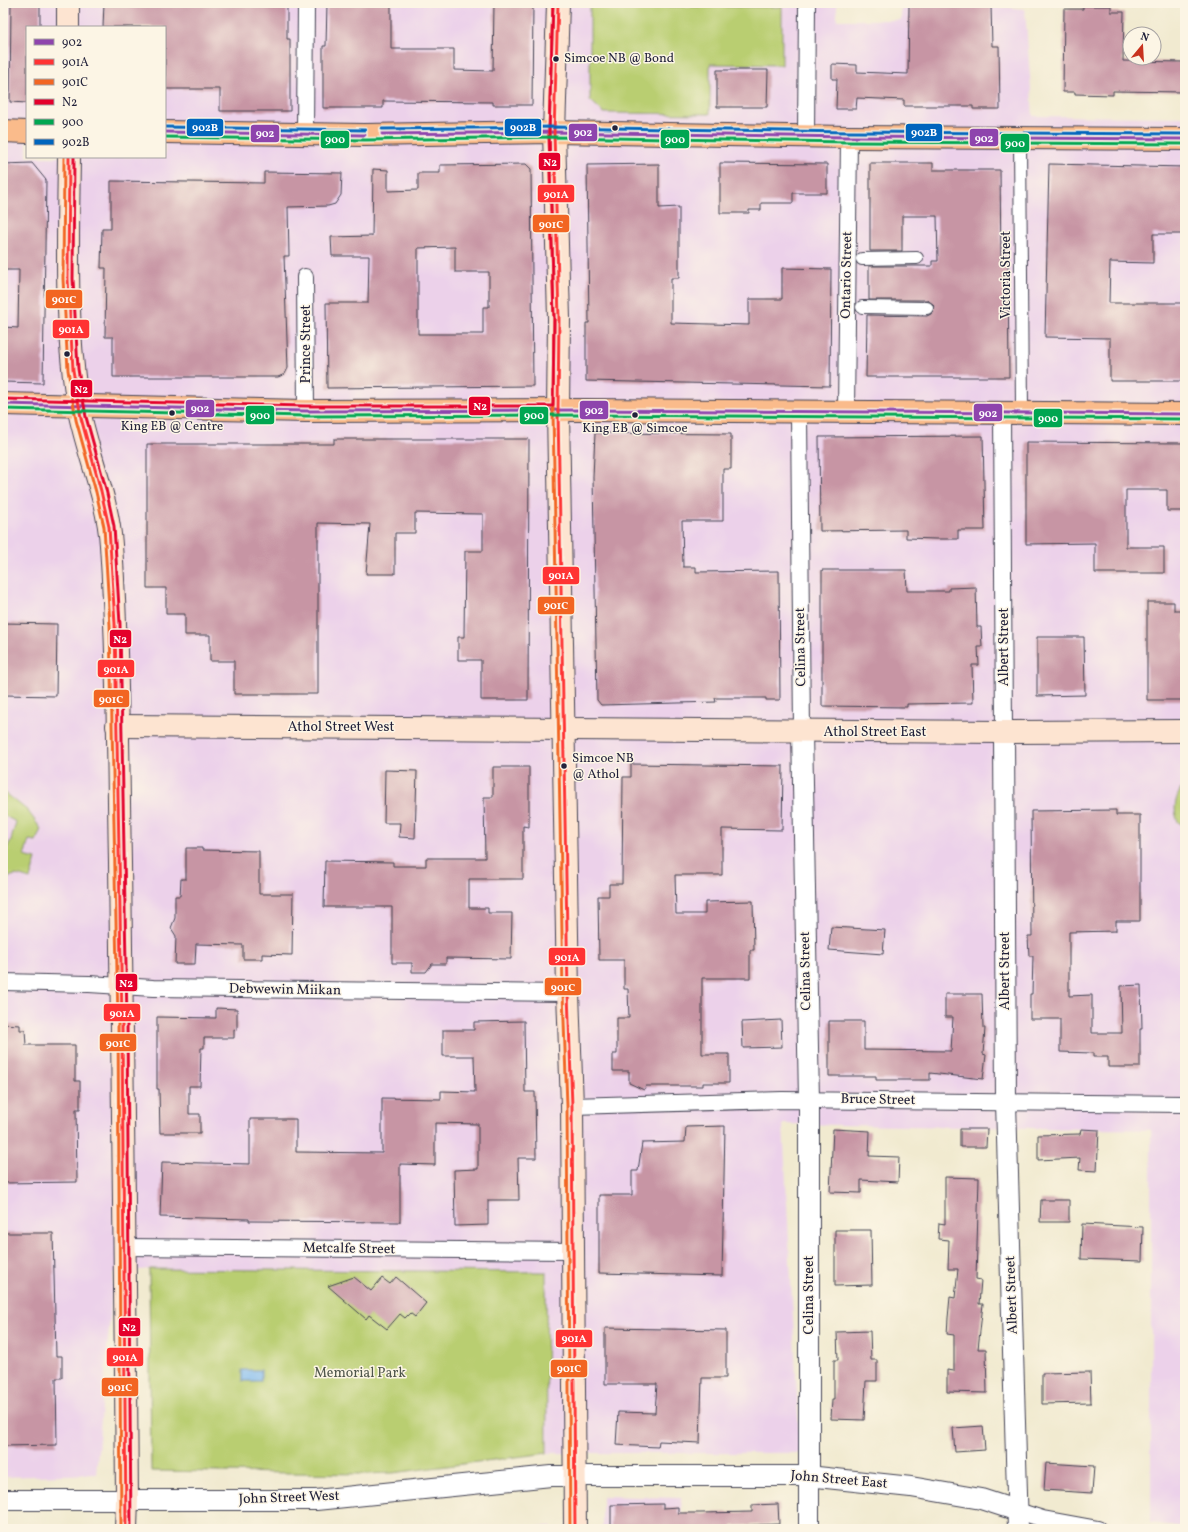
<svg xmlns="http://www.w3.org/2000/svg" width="1188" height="1532" font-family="Vollkorn,serif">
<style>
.built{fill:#ecd1ea;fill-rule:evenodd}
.green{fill:#b9ce71;stroke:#6e7856}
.water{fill:#7ebaf1;stroke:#506e96}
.building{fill:#c795a4;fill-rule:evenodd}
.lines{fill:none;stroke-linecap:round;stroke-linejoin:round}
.pedestrian-casing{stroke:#414051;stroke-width:14}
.minor-casing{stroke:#414051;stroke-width:18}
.tertiary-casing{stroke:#414051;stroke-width:22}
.secondary-casing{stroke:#414051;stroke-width:24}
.primary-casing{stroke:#414051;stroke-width:24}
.pedestrian{stroke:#fff;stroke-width:12}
.minor{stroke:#fff;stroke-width:16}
.tertiary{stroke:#fff;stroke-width:20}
.secondary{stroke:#fde4d1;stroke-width:22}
.primary{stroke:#fabb8b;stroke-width:22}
.bus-1-casing{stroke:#fcf5e5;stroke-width:6}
.bus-2-casing{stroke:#fcf5e5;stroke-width:6}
.bus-3-casing{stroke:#fcf5e5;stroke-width:6}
.bus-4-casing{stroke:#fcf5e5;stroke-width:6}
.bus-5-casing{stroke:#fcf5e5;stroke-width:6}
.bus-6-casing{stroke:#fcf5e5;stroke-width:6}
.bus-1{stroke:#8e44ad;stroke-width:3}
.bus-2{stroke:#f33;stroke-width:3}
.bus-3{stroke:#f26522;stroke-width:3}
.bus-4{stroke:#e4002b;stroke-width:3}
.bus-5{stroke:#00a651;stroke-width:3}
.bus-6{stroke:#0065bd;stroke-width:3}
.bus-dot{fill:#22223b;stroke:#fcf5e5;stroke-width:1.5}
.labels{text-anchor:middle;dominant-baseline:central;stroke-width:3;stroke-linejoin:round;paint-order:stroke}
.bus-label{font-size:13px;fill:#22223b;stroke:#fcf5e5;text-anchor:start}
.street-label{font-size:14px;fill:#22223b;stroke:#fcf5e5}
.park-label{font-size:14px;fill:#4f564b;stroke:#fcf5e5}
.line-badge{stroke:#fcf5e5;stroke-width:1.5}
.badge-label{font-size:11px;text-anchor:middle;font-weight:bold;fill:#fff}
</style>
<rect width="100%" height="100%" fill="#fcf5e5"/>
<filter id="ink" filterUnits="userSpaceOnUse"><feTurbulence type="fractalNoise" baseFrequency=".025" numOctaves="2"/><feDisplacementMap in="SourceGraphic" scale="8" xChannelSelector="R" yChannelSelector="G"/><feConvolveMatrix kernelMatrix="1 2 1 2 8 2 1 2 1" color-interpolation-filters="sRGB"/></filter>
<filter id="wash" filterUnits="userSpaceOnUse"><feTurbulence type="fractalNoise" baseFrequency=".012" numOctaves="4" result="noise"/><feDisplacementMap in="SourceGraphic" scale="16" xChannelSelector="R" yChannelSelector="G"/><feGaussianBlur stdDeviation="0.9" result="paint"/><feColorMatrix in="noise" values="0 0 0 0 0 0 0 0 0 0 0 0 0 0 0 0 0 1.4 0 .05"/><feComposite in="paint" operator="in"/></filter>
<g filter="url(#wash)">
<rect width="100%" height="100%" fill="#f1ead0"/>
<g class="built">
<path d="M3 3H837V20H901V3H951L1025 9 1033 116 1185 117V1527L1151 1523V1130L783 1124 800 1453H547L546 1272 149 1269 114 1273 96 1474 3 1477ZM27 27H165V157H27Z"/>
<path d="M602 1496 681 1498 683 1529H602Z"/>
<path d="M552 1526V1529H452V1527Z"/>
</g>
<g class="green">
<path d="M590 6 782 7V65L710 64V114L604 113 590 100Z"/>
<path d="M1185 783V826L1178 822C1172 807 1176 795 1185 783Z"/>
<path d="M3 791 28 811 41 829 36 841 29 840 24 856 36 859 30 879C16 875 15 872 3 882V856L11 840 16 822 3 815Z"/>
<path d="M149 1269 546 1272 547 1453 393 1473 362 1474 151 1471Z"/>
</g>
<rect class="water" x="242" y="1370" width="19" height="11"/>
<g id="blocks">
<g class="building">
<path d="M11 3H40V27H27V103L10 102Z"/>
<path d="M104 3H287V39H290V111H220V89H165V27H103Z"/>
<path d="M327 3H391V49H454V70L493 71 494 3H533L532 105H493V102L383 101V108H323V46H326Z"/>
<path d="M909 5 991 6 992 46H999L1000 109H973V106H904V100L857 98 856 109H836L837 79H832V64L857 65V72L908 74Z"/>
<path d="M1083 6H1111V12H1124L1123 61 1185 62V92L1113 91V95L1075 94V92H1063L1064 9H1083Z"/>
<path d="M717 70H768L767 107H717Z"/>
<path d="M32 163 46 180 43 383 3 382V327L18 328 19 270H3V164Z"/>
<path d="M720 163 827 164V193H793V203H761V210H749V213H720Z"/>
<path d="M870 163H933V170H1000L1001 261H1008L1009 377H866L867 315 927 316 931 314 934 308 933 304 927 300H869V266H932V261H938L937 216H902V251H870Z"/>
<path d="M526 164 531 169 533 386 327 388 326 303H368L369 256H332L331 237 372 236 373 169 388 170V191L418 190V173H440V165ZM455 247V272H489V307H483V334H418V248Z"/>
<path d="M659 164V208L679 207V278H671V323L749 325V299H782V268L831 269 830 386 586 381V323H589L587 165Z"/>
<path d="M1049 164 1185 167V234H1153V263L1110 262 1109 303H1185V381H1110V338L1045 337Z"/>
<path d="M264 172 342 173 341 195 335 204 328 206 288 207 289 256H284L288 368 285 374 278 377H113V337H105L106 268H101L102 229H111V181L264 183Z"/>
<path d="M595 433 731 434V469H723V521H682L683 567H696V572L779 571 780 700H766V698H715L716 702 601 705 597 700 593 477Z"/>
<path d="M983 436 985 530H958V539H936L906 538V530L820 531 819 437Z"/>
<path d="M334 439H529L528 700H481V660H458V637H464L465 551H483V514L415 513V533H395V574H366L370 524 318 523V694H234V661H210V635H185V614H166V588H147V444H334Z"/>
<path d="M1026 442 1185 443V511H1167V490H1126V547H1164V573H1095V543L1026 544Z"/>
<path d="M822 570H906L907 591H949V588L976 587 977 627H981L982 647H978L979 665H972L973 703 907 704V707L822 706Z"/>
<path d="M1147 602H1174V610H1185V700H1147Z"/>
<path d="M3 623 57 624 56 696 3 695Z"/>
<path d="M1037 637H1084L1085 695 1037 696Z"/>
<path d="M631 764 783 766 782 830 722 829V875H675L676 914H705V902L753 901 754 950H750V978H702V1054H729V1083H703V1086H646L644 1090 629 1083V1071H613V1054H617V1018H629L628 989H624V960H599L598 896H609V884H622L623 777H631Z"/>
<path d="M493 767H529V827L523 826V879H469V908H488V913H512L511 959 446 958V964H432L426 972H412V963H392V907H324L325 861 393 862V866H426V858H485L484 797H493Z"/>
<path d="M385 770 417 771 415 838 399 837 400 823H384Z"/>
<path d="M1116 810V815H1140V921H1116V931L1069 932V996L1092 995V1033H1122L1121 986 1141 985 1142 1029H1140V1067H1108V1057H1093V1053L1060 1052V1019H1030V994H1032L1033 956H1029L1028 936H1032L1031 811Z"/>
<path d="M186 848H202V850L259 851V894H293L292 955 262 954V959H243V945L196 944 195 964H175L176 936 171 928 175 918V896H180L181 879H186Z"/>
<path d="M831 927 885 930 883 954 829 950Z"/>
<path d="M945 994H982L983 1028H985L983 1054 986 1055 983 1079 930 1073V1080H876V1076H829V1021H864V1050L951 1051 953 1017H945Z"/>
<path d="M216 1008 237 1009V1030L234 1029V1038H204V1048H201L200 1086H189V1114H200V1133H160L159 1089H157V1017L216 1018Z"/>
<path d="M781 1020 782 1047 743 1048 742 1022Z"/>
<path d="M524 1021 525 1092H535L536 1158H518L519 1200H488V1225L455 1226 454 1170 478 1169V1124L435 1123V1165L400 1164V1222L249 1221V1219L160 1217 162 1162 250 1164V1119H296V1152L382 1153V1098L441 1099V1091L475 1092 474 1056H443V1030H474V1022Z"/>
<path d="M3 1024 20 1025V1030H25L26 1045H75V1081H80V1109H76L77 1182 3 1183Z"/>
<path d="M725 1126 722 1276 599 1273V1195H632V1171H638L642 1143 685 1142 686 1127Z"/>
<path d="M833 1129 870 1131 869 1156 899 1157 898 1182 861 1180V1193L830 1192Z"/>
<path d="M960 1129H987L986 1147H960Z"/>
<path d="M1081 1129 1099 1130 1097 1171 1079 1170 1080 1158 1038 1160V1135L1080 1134Z"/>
<path d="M945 1177 979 1178 976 1279 981 1280 979 1304H983L978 1349H986L987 1393 947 1392V1370L954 1371V1335L947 1334 948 1318 950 1297 955 1298 958 1269H948L949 1240 938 1239 939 1223 945 1224Z"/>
<path d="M1041 1200H1069V1222H1040Z"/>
<path d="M1082 1224 1143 1227 1142 1261 1081 1259Z"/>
<path d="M835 1230H871L872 1285 835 1286Z"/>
<path d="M3 1233H53L56 1356H62V1378H56L57 1445 3 1446Z"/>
<path d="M354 1277 371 1291 382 1278 390 1284 396 1277 426 1303 415 1317 410 1313 405 1318 400 1314 387 1329 369 1315 366 1319 328 1286Z"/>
<path d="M605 1328 726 1330V1378H702L700 1443 659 1441 658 1447 616 1445 618 1412 655 1413 657 1384H605Z"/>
<path d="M870 1331 871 1360H877V1381H866L864 1420 831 1419 832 1400H834V1360H838L837 1332Z"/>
<path d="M1090 1372 1091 1403 1042 1404V1373Z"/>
<path d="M983 1426 985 1450 955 1452 953 1428Z"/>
<path d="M1046 1463 1094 1466 1092 1493 1044 1490Z"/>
<path d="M663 1504V1508L678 1507V1513H701L752 1512V1505L778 1504 779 1524 732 1526V1529H611V1505Z"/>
</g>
</g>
</g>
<g filter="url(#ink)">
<use href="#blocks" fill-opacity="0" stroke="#414051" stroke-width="1"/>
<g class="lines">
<defs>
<g id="pedestrian">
<path d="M1020 137 1022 412"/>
<path d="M862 259 917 258"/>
<path d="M862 307 927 308"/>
</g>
<g id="minor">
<path d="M305 133 306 3"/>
<path d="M806 136 807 3"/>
<path d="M305 277 306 411"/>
<path d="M846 412 849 137"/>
<path d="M1002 412 1004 732"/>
<path d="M799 413 802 731"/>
<path d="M3 982 89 984 153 988 568 993"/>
<path d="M572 1106 782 1100 1185 1104"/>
<path d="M125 1247 573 1251"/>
<path d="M1018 1511 1043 1519 1098 1529"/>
</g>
<g id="tertiary">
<path d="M802 731 809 1100V1529"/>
<path d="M1004 732 1006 1102 1018 1529"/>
<path d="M3 1500H316L551 1476H808L911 1487 981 1499 1018 1511"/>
</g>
<g id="secondary">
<path d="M68 3V27"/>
<path d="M558 3 554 132 559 319 558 411 568 993 572 1106 575 1529"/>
<path d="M69 157C68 238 65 320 77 400 85 449 108 496 111 545 118 651 118 757 120 863 124 1075 125 1287 127 1499L126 1529"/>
<path d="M117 726 1004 732 1185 731"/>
</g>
<g id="primary">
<path d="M3 131 27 132"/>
<path d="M165 132 365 135 554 132 849 137 1185 139"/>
<path d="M3 404 306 411 583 410 1185 414"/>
</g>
</defs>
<use href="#pedestrian" class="pedestrian-casing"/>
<use href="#minor" class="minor-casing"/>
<use href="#tertiary" class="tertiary-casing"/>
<use href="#secondary" class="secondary-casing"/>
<use href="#primary" class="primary-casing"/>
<use href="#pedestrian" class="pedestrian"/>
<use href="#minor" class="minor"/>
<use href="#tertiary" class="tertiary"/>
<use href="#secondary" class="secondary"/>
<use href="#primary" class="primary"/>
<defs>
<g id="bus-1">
<path d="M165 132 365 135"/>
<path d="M382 134 554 132 849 137 1185 139"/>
<path d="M3 404 306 411 583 410 1185 414"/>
</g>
<g id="bus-2">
<path d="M558 3 554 132 559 319 558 411 568 993 572 1106 575 1529"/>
<path d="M69 157 68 279 73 370 81 418 101 491 109 527 115 624 122 1022 126 1529"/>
</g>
<g id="bus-3">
<path d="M553 3 549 132 554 319 553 411 563 993 567 1106 570 1529"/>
<path d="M64 157 63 279 68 370 76 420 96 492 104 527 110 625 118 1022 121 1529"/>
</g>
<g id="bus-4">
<path d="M74 157 73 279 78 369 86 417 106 489 114 526 120 624 127 1022 131 1529"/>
<path d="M3 399 306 406H553L554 319 549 132 553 3"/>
</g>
<g id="bus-5">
<path d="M165 137 365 140 554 137 849 142 1185 144"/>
<path d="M3 409 306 416 583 415 1185 419"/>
</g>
<g id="bus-6">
<path d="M165 127 365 130"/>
<path d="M382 129 554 127 849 132 1185 134"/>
</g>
</defs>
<use href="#bus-1" class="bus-1-casing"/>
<use href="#bus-2" class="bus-2-casing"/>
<use href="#bus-3" class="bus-3-casing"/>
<use href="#bus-4" class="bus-4-casing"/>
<use href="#bus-5" class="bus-5-casing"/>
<use href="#bus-6" class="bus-6-casing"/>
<use href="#bus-1" class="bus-1"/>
<use href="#bus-2" class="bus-2"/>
<use href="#bus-3" class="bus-3"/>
<use href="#bus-4" class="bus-4"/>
<use href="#bus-5" class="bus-5"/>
<use href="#bus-6" class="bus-6"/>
</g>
</g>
<g class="bus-dot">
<circle cx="556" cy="59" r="3.5"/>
<circle cx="615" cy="128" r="3.5"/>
<circle cx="67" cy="354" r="3.5"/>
<circle cx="172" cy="413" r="3.5"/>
<circle cx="635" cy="415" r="3.5"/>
<circle cx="564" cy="766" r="3.5"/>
</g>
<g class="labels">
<g class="bus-label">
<text x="564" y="59">Simcoe NB @ Bond</text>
<text x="172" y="427" text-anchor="middle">King EB @ Centre</text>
<text x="635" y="429" text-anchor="middle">King EB @ Simcoe</text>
<text x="572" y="759">Simcoe NB<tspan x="572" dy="16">@ Athol</tspan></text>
</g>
<g class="street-label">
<text transform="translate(847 275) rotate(-89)">Ontario Street</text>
<text transform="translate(1006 275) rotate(-90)">Victoria Street</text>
<text transform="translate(306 344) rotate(-90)">Prince Street</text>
<text transform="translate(801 647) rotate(-91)">Celina Street</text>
<text transform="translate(1004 647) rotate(-90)">Albert Street</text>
<text x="341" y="727">Athol Street West</text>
<text x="875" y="732">Athol Street East</text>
<text transform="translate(806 971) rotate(-91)">Celina Street</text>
<text transform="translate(1005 971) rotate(-90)">Albert Street</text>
<text transform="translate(285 990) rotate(1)">Debwewin Miikan</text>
<text transform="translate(878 1100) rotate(1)">Bruce Street</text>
<text transform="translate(349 1249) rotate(1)">Metcalfe Street</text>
<text transform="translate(809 1295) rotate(-90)">Celina Street</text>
<text transform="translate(1012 1295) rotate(-92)">Albert Street</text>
<text transform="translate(839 1480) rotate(5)">John Street East</text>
<text transform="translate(289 1498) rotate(-2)">John Street West</text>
</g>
<g class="park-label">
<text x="360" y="1373">Memorial Park</text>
</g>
</g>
<g class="line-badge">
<rect x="504" y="118" width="38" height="19" rx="4" fill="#0065bd"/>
<rect x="186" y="118" width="38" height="19" rx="4" fill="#0065bd"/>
<rect x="905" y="123" width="38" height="19" rx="4" fill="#0065bd"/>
<rect x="568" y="123" width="30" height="19" rx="4" fill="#8e44ad"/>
<rect x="250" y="124" width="30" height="19" rx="4" fill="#8e44ad"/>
<rect x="969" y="128" width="30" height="19" rx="4" fill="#8e44ad"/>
<rect x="660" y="129" width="30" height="20" rx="4" fill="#00a651"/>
<rect x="320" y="130" width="30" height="19" rx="4" fill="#00a651"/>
<rect x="1000" y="133" width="30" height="20" rx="4" fill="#00a651"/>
<rect x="538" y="152" width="23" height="19" rx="4" fill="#e4002b"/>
<rect x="537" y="184" width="38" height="19" rx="4" fill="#f33"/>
<rect x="532" y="214" width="38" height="19" rx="4" fill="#f26522"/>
<rect x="45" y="289" width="38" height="20" rx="4" fill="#f26522"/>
<rect x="52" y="319" width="38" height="20" rx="4" fill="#f33"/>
<rect x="70" y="379" width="23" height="19" rx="4" fill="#e4002b"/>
<rect x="468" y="396" width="23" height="20" rx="4" fill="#e4002b"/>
<rect x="185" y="399" width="30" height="19" rx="4" fill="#8e44ad"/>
<rect x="579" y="400" width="30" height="20" rx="4" fill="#8e44ad"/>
<rect x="973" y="403" width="30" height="19" rx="4" fill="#8e44ad"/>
<rect x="245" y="405" width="30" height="20" rx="4" fill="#00a651"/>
<rect x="519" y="406" width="30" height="19" rx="4" fill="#00a651"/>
<rect x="1033" y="408" width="30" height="20" rx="4" fill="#00a651"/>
<rect x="542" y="566" width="38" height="19" rx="4" fill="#f33"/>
<rect x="537" y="596" width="38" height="19" rx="4" fill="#f26522"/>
<rect x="109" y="629" width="23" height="19" rx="4" fill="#e4002b"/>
<rect x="97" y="659" width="38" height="19" rx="4" fill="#f33"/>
<rect x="93" y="689" width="37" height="19" rx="4" fill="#f26522"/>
<rect x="548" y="947" width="38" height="19" rx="4" fill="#f33"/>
<rect x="115" y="973" width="23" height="19" rx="4" fill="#e4002b"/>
<rect x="544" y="977" width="38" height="19" rx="4" fill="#f26522"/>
<rect x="103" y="1003" width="38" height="19" rx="4" fill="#f33"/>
<rect x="99" y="1033" width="38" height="19" rx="4" fill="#f26522"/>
<rect x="118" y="1317" width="23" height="20" rx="4" fill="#e4002b"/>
<rect x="555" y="1329" width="38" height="19" rx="4" fill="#f33"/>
<rect x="106" y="1347" width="38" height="20" rx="4" fill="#f33"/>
<rect x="550" y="1359" width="38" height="19" rx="4" fill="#f26522"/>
<rect x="101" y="1377" width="38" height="20" rx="4" fill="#f26522"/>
</g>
<g class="badge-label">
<text x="523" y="131">902B</text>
<text x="205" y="131">902B</text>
<text x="924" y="136">902B</text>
<text x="583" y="136">902</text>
<text x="265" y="137">902</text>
<text x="984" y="142">902</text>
<text x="675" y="143">900</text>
<text x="335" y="143">900</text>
<text x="1015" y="147">900</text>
<text x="550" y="166">N2</text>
<text x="556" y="198">901A</text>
<text x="551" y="228">901C</text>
<text x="64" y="303">901C</text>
<text x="71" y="333">901A</text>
<text x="81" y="393">N2</text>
<text x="480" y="410">N2</text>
<text x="200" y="412">902</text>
<text x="594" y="414">902</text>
<text x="988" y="417">902</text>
<text x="260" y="419">900</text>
<text x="534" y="419">900</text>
<text x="1048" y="422">900</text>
<text x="561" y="579">901A</text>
<text x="556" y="609">901C</text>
<text x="120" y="643">N2</text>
<text x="116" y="673">901A</text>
<text x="111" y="703">901C</text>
<text x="567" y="961">901A</text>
<text x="126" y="987">N2</text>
<text x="563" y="991">901C</text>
<text x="122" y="1017">901A</text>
<text x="118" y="1047">901C</text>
<text x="129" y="1331">N2</text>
<text x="574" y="1342">901A</text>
<text x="125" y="1361">901A</text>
<text x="569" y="1372">901C</text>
<text x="120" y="1391">901C</text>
</g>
<rect width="1188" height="1532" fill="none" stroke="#fcf5e5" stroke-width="16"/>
<rect x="26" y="26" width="140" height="132" fill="#fcf5e5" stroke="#a5a1a1"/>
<rect x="34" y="39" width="20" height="6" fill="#8e44ad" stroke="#a5a1a1"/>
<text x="62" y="46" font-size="12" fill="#22223b">902</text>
<rect x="34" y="59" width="20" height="6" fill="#ff3333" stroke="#a5a1a1"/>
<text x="62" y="66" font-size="12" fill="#22223b">901A</text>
<rect x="34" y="79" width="20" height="6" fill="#f26522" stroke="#a5a1a1"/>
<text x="62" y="86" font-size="12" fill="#22223b">901C</text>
<rect x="34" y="99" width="20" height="6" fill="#e4002b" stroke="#a5a1a1"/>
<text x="62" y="106" font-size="12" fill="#22223b">N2</text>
<rect x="34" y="119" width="20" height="6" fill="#00a651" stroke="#a5a1a1"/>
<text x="62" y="126" font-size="12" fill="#22223b">900</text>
<rect x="34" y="139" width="20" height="6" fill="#0065bd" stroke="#a5a1a1"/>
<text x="62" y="146" font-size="12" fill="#22223b">902B</text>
<g transform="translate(1142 46) rotate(18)"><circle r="19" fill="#fcf5e5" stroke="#a5a1a1"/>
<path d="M0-3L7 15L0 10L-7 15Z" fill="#c8321e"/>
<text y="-6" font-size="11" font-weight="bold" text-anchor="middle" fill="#22223b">N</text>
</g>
</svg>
